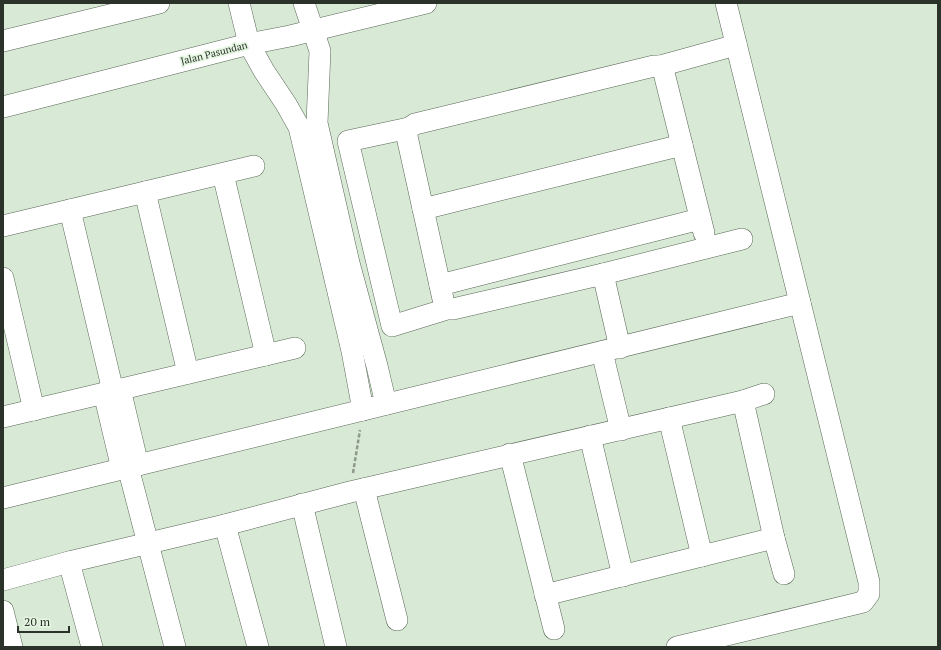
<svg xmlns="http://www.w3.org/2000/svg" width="941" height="650" font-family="'PT Serif',serif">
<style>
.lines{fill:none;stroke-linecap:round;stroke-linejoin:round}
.minor-casing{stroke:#596857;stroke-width:22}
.path{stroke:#8d998b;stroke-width:2.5;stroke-dasharray:4 2;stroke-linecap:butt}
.minor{stroke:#fff;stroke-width:21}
.labels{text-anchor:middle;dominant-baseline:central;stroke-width:3.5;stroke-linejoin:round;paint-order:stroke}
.street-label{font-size:10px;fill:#2b322a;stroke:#e5f7e2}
</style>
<rect width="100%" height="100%" fill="#d8e9d5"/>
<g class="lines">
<defs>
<g id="minor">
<path d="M239 3 249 44 264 71 286 104 299 127 352 351 363 410"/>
<path d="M304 3 320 51 317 123 349 263 377 366 386 404"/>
<path d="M3 41 159 3"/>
<path d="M736 45 660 66H654L415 124 409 128 348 141 392 326 447 309H453L603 274 742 239"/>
<path d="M660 66 664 73 704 233"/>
<path d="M3 107 249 44 290 36 426 3"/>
<path d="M409 128 406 132 443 299"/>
<path d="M223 174 266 355"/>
<path d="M145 192 188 373"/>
<path d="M423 209 682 145"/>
<path d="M70 210 113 391"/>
<path d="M3 226 254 166"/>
<path d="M603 274 620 348"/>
<path d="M3 278 34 410"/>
<path d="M440 285 700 219"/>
<path d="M602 352 621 430"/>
<path d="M120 389 138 465"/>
<path d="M104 393 122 469"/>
<path d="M743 401 774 538 784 574"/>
<path d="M3 417 295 348"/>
<path d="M669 418 702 556"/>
<path d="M590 436 623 576"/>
<path d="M510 454 554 629"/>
<path d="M128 467 175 647"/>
<path d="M364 489 397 620"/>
<path d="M3 498 800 303"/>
<path d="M302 504 336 647"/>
<path d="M225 525 258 647"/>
<path d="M69 562 92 647"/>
<path d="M3 580 69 562 225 525 350 492 743 401 764 394"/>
<path d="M545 595 774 538"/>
<path d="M3 611 12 647"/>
<path d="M677 647 863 602 869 594V582L726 3"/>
</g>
</defs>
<use href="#minor" class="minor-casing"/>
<path class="path" d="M353 473 360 430"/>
<use href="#minor" class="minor"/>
</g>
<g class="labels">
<g class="street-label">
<text transform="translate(214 53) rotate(-14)">Jalan Pasundan</text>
</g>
</g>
<rect width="941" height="650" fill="none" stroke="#2b322a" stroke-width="8"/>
<path d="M18 626v6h51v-6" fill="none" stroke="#2b322a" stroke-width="2"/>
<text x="24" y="626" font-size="12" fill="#2b322a" stroke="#e5f7e2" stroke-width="3" paint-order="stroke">20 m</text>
</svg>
